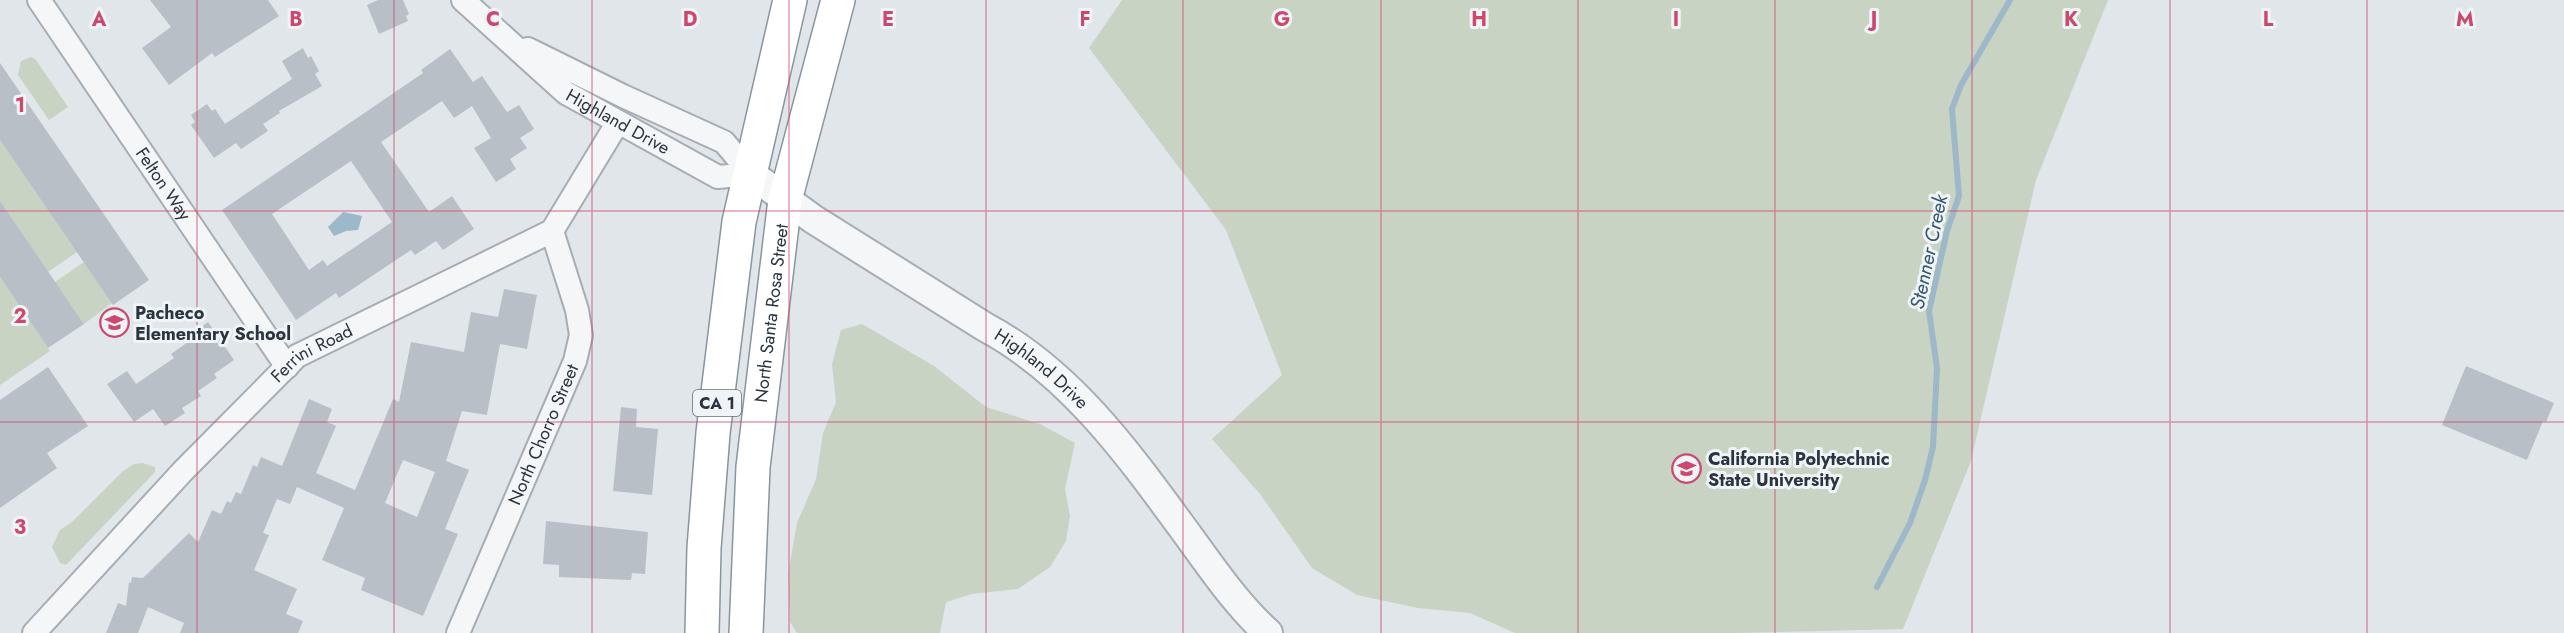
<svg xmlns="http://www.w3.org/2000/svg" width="2564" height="633" font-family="Jost,sans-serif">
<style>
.green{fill:#c9d3c3}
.water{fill:#9db8c9}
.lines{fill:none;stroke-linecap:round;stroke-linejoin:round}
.stream{stroke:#9db8c9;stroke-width:6}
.building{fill:#b9bfc6;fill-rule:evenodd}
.minor-casing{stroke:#a6adb4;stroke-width:26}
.tertiary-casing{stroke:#a6adb4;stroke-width:32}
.trunk-casing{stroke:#8995a0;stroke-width:36}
.minor{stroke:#f4f6f8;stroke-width:22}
.tertiary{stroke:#f4f6f8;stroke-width:28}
.trunk{stroke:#fff;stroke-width:33}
.grid{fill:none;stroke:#cc496d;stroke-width:1.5;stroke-opacity:0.55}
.labels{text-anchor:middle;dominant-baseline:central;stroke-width:6;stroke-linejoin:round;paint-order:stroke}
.shield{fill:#f1f4f7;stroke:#666e78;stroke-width:1.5}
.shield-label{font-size:16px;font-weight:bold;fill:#2a3541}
.street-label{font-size:18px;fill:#2a3541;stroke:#f1f4f7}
.poi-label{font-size:18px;font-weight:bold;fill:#2a3541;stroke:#f1f4f7;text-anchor:start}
.water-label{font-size:20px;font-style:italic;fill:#355974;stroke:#f1f4f7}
.grid-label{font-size:20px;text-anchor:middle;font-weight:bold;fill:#cc496d;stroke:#f1f4f7;stroke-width:6;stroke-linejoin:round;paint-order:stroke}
</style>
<rect width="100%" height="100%" fill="#e1e6ea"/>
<g class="green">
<path d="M1122 0H2108L2036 180 1971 461 1903 629 1737 633H1515L1470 613 1418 608 1357 595 1312 568 1260 494 1212 439 1282 375 1226 230 1089 48Z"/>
<path d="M31 57 36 60 68 107 49 120 18 75 21 61Z"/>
<path d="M0 140 77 252 48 272 0 201Z"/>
<path d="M84 262 112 303 84 324 55 282Z"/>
<path d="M0 277 50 351 0 385Z"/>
<path d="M862 324 934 366 986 407 1040 424 1075 443 1065 489 1070 516 1066 541 1050 567 1018 589 972 594 946 602 940 633H797L790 622 788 574 797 523 816 479 823 433 836 402 832 364 841 330Z"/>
<path d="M142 463 155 467V472L66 565 60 563 52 547 60 530 73 521 122 472 134 464Z"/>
</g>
<path class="water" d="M343 212 362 216 358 230 346 231 334 236 328 227Z"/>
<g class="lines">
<path class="stream" d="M1877 587 1910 523 1925 480 1933 447 1937 368 1929 311 1947 231 1959 196 1952 109 1961 85 2010 0"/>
</g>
<g class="building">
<path d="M150 0H268L279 16 215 57 212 53 169 85 142 48 171 27Z"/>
<path d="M378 0H403L409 14 406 16 408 21 379 34 367 5Z"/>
<path d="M303 48 308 58 311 56 319 71 315 74 322 86 279 111 280 113 263 124 268 131 241 149 236 143 214 158 191 125 195 122 191 115 207 104 212 111 215 109 225 124 292 79 282 61Z"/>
<path d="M450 49 473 82 482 76 507 112 519 105 534 129 520 138 527 148 510 159 516 169 496 182 474 148 491 138 472 106 454 118 442 101 381 142 429 212 452 196 474 229 443 250 436 241 415 255 411 250 339 298 336 293 296 320 222 210 423 73 421 70ZM351 161 392 222 327 266 323 260 309 270 272 214Z"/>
<path d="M0 63 149 280 113 305 0 140Z"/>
<path d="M0 201 84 324 48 348 0 277Z"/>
<path d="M504 289 537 295 527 349 500 344 487 415 462 411 446 461 469 470 445 529 458 534 423 616 361 590 365 578 322 560 344 508 297 487 290 504 277 499 263 533 269 535 254 570 297 589 286 614 303 621 298 633H180L184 623 148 607 138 633H106L118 603 126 606 129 582 131 583 132 577 143 578 189 533 198 542 212 510 221 514 227 501 231 503 236 492 241 494 253 465 257 467 261 457 282 466 309 399 332 409 327 422 336 426 316 473 355 490 393 399 399 402 411 342 464 352 471 312 498 317ZM403 460 435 472 417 517 385 503Z"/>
<path d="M208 322 234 360 214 374 217 378 198 391 201 396 182 408 185 413 165 426 153 409 134 422 107 384 127 371 136 384 174 358 171 354 191 340 188 336Z"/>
<path d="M2466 366 2554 403 2546 422 2543 421 2527 460 2442 425Z"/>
<path d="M48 367 88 426 47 453 57 468 0 508V400Z"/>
<path d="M621 407 637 409 636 427 658 429 652 495 613 491Z"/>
<path d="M546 521 648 532 645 574 632 573 631 580 559 577V565L543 564Z"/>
</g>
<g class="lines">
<defs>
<g id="minor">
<path id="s1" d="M39 0 287 367"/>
<path id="s2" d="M463 0 566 93 718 177 751 174"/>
<path d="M528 49 623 96 724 142 751 174"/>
<path id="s3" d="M34 633 183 471 297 356 552 231 618 122"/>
<path id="s4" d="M458 633 575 361 581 335 577 310 552 231"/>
</g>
<g id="tertiary">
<path id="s5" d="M751 174 813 219 985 327C1073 374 1132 459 1190 538 1214 571 1238 606 1268 633"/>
</g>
<g id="trunk">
<path d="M702 633 704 548 713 433 739 222 790 0"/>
<path id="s6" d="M746 633 753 467 785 200 838 0"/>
</g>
</defs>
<use href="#minor" class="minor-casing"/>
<use href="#tertiary" class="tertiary-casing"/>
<use href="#trunk" class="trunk-casing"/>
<use href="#minor" class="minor"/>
<use href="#tertiary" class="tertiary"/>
<use href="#trunk" class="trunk"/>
</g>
<path class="grid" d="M197 0V633M394 0V633M592 0V633M789 0V633M986 0V633M1183 0V633M1381 0V633M1578 0V633M1775 0V633M1972 0V633M2170 0V633M2367 0V633M0 211H2564M0 422H2564"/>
<defs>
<symbol id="school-ring" viewBox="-11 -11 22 22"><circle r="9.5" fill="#f1f4f7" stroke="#cc496d" stroke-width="1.5"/><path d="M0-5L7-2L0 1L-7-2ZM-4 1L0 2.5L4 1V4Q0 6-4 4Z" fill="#cc496d"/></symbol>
<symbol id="university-ring" viewBox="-11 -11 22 22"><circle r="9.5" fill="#f1f4f7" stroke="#cc496d" stroke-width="1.5"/><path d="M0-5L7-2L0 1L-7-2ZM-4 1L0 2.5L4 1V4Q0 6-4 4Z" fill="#cc496d"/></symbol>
</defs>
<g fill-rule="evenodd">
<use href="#school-ring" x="98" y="306" width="33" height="33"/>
<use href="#university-ring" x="1670" y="452" width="33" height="33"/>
</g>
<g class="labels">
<rect class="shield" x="693" y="390" width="48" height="26" rx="4.5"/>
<g class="shield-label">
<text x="717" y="403">CA 1</text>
</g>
<g class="street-label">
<text stroke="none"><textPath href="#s2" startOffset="198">Highland Drive</textPath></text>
<text stroke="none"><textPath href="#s1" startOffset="222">Felton Way</textPath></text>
<text stroke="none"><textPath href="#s6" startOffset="321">North Santa Rosa Street</textPath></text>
<text stroke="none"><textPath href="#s3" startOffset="396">Ferrini Road</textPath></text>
<text stroke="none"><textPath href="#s5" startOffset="350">Highland Drive</textPath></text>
<text stroke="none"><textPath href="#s4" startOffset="216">North Chorro Street</textPath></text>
</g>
<g class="poi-label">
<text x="135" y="313">Pacheco<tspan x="135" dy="21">Elementary School</tspan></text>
<text x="1708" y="459">California Polytechnic<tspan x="1708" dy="21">State University</tspan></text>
</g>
<g class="water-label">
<text transform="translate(1929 252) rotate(-78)">Stenner Creek</text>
</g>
</g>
<g class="grid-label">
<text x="99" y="26">A</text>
<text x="296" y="26">B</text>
<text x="493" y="26">C</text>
<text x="690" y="26">D</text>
<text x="888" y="26">E</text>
<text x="1085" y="26">F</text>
<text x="1282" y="26">G</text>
<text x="1479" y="26">H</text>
<text x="1676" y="26">I</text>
<text x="1874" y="26">J</text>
<text x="2071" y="26">K</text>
<text x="2268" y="26">L</text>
<text x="2465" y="26">M</text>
<text x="20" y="112">1</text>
<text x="20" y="323">2</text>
<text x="20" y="534">3</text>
</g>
</svg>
